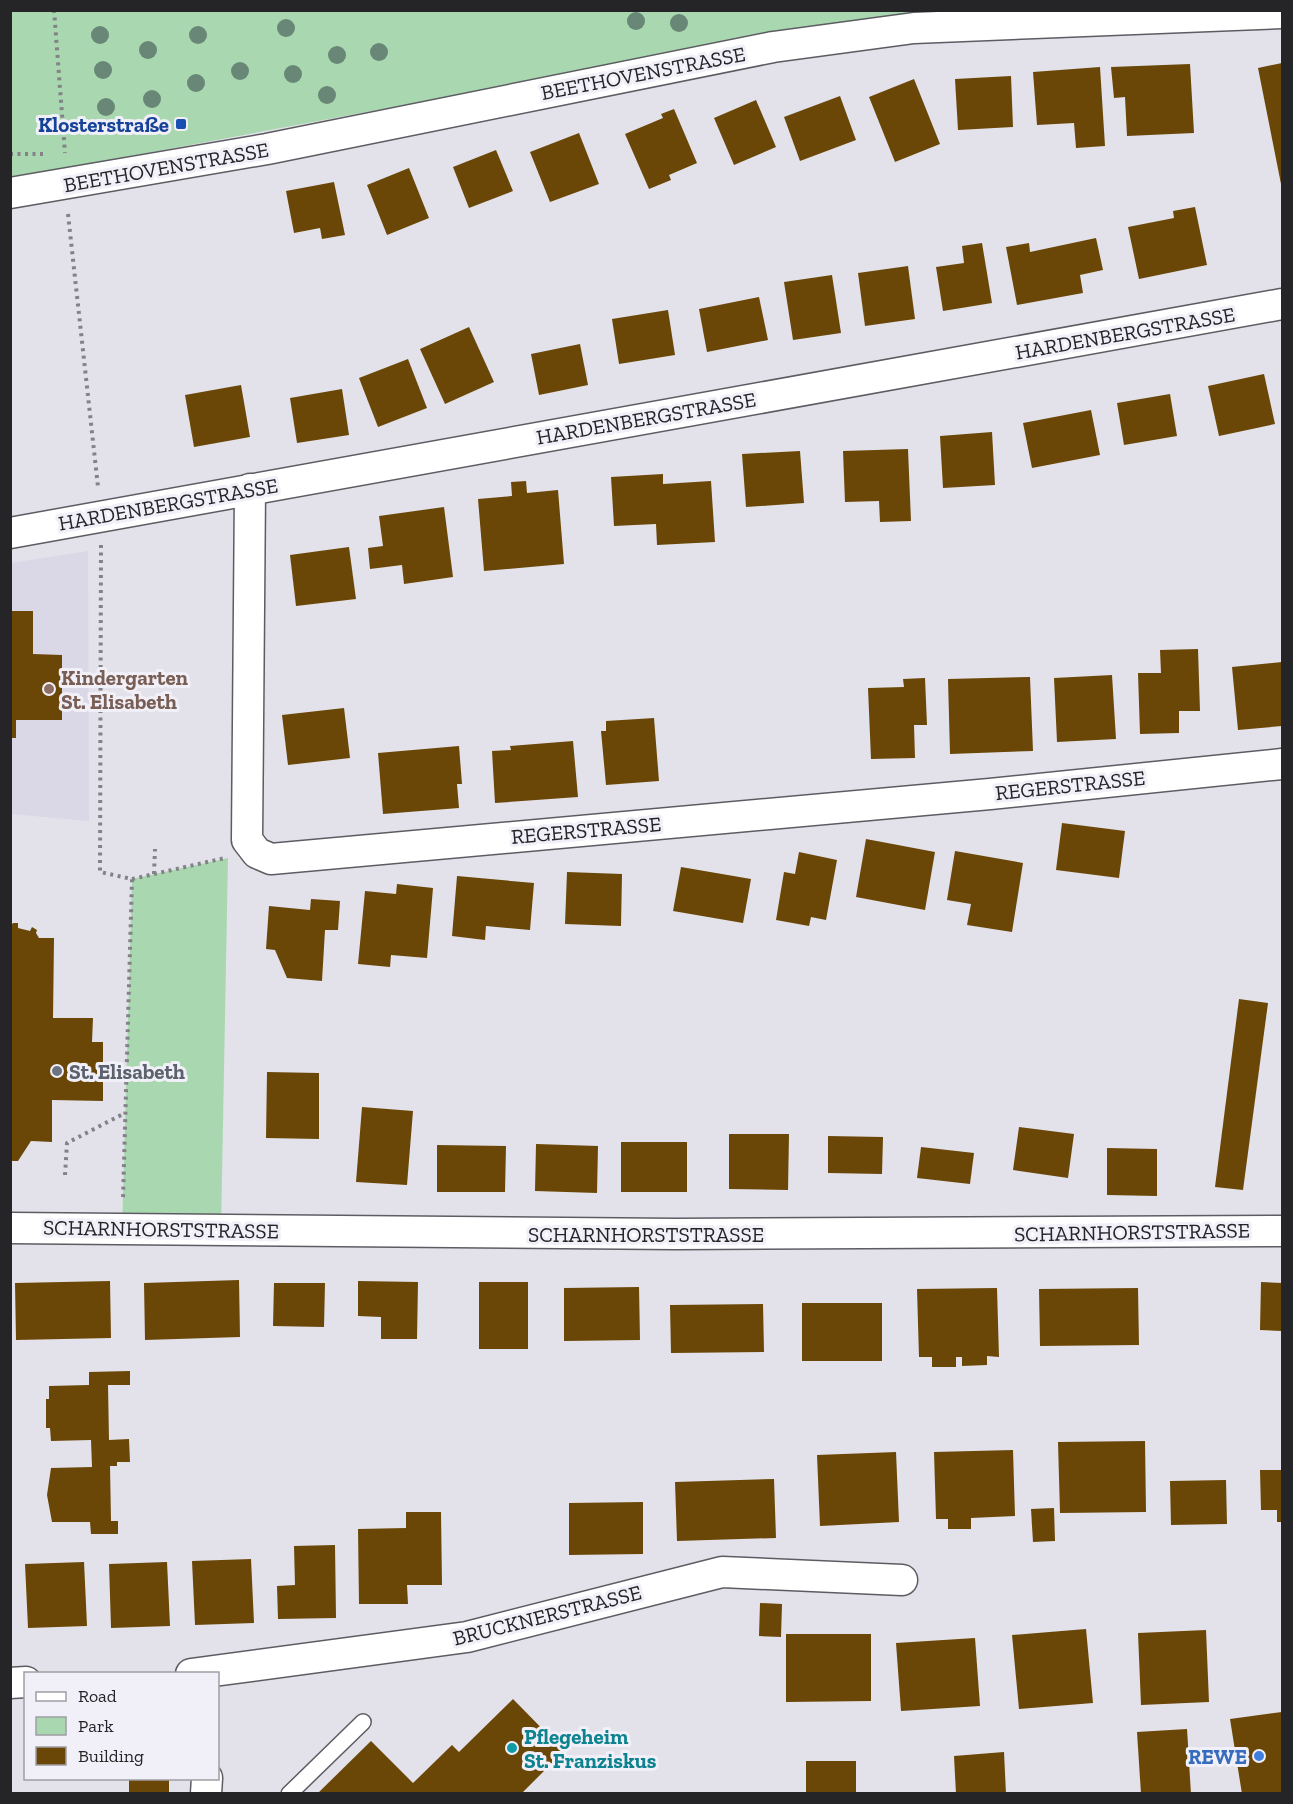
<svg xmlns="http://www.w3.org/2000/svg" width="1293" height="1804" font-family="'Zilla Slab',serif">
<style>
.built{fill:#dad7e7}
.green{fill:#a9d8b0}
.building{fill:#6a4707}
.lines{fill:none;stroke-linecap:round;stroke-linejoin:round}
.service-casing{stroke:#5d5c63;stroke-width:18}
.minor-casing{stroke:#5d5c63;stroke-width:33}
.path{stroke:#828287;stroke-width:4;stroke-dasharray:3 4.5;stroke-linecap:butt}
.service{stroke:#fff;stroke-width:15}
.minor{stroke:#fff;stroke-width:30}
.tree{fill:#698776}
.transit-dot{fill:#1a4fb4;stroke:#f1eff7;stroke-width:2}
.education-dot{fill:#8d6e63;stroke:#f1eff7;stroke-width:2}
.worship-dot{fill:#6b7280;stroke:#f1eff7;stroke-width:2}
.culture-dot{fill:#0f9aa8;stroke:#f1eff7;stroke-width:2}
.shop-dot{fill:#3f7fe0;stroke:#f1eff7;stroke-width:2}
.labels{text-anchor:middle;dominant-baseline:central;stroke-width:6;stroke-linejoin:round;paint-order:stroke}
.street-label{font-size:21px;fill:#252528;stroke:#f1eff7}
.transit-label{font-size:21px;font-weight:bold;fill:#164399;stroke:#f1eff7;text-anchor:end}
.education-label{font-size:21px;font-weight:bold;fill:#785e54;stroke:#f1eff7;text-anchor:start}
.worship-label{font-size:21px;font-weight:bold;fill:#5b616d;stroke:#f1eff7;text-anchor:start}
.culture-label{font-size:21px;font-weight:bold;fill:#0d838f;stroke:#f1eff7;text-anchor:start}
.shop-label{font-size:21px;font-weight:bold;fill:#366cbe;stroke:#f1eff7;text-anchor:end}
</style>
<rect width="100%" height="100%" fill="#e3e2ea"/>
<path class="built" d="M88 551 89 821 11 814V563Z"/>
<g class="green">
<path d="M10 11H1181L773 36 62 169 11 176Z"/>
<path d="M228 858 221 1230H122L132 879Z"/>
</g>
<g class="building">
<path d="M1282 63V183L1281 184 1258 68Z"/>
<path d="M1190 64 1194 133 1127 136 1125 97 1114 98 1111 67Z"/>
<path d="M1100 67 1105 146 1076 148 1074 123 1037 125 1033 72Z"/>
<path d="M1011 76 1013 127 958 130 955 79Z"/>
<path d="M914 79 940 144 895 162 869 97Z"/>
<path d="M840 96 856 140 800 161 784 117Z"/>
<path d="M756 100 776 147 734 165 714 118Z"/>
<path d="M674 109 697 163 669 175 671 180 649 189 625 134 663 118 661 114Z"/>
<path d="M579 133 599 184 550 202 530 152Z"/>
<path d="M496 150 513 191 469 208 453 167Z"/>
<path d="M409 168 429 218 387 235 367 185Z"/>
<path d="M334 182 345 235 322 239 320 228 294 233 286 191Z"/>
<path d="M1195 207 1207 265 1139 279 1128 227 1174 218 1173 211Z"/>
<path d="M1096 238 1103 270 1080 275 1083 293 1017 305 1006 247 1029 243 1030 252Z"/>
<path d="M982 243 992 303 943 311 936 267 964 263 962 246Z"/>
<path d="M908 266 915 319 865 326 858 273Z"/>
<path d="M832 275 841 333 793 340 784 282Z"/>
<path d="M759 297 768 340 707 352 699 309Z"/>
<path d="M668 310 675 355 619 364 612 319Z"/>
<path d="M469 327 494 382 445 404 420 349Z"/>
<path d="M580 344 588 385 539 395 531 354Z"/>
<path d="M408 359 427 408 378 427 359 378Z"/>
<path d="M1264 374 1275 424 1219 436 1208 386Z"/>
<path d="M241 385 250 437 194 447 185 395Z"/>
<path d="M342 389 349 435 297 443 290 398Z"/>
<path d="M1170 394 1177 436 1124 445 1117 403Z"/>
<path d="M1091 410 1100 455 1032 468 1023 423Z"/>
<path d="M992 432 995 485 943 488 940 436Z"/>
<path d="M908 449 911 521 880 522 879 501 845 502 843 451Z"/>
<path d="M800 451 804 503 746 507 742 454Z"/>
<path d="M663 474V484L711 481 715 542 657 545 656 524 614 526 611 477Z"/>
<path d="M526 481 527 493 558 490 564 564 484 571 478 499 512 496 511 482Z"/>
<path d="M444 507 453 577 404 584 402 565 370 569 368 548 383 546 379 516Z"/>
<path d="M349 547 356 599 296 606 290 555Z"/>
<path d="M10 611H33V654L62 655V720H16V738H10Z"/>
<path d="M1198 649 1200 711H1179V733L1140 734 1138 673H1161L1160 650Z"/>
<path d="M1282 662V726L1238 730 1232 667Z"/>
<path d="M1112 675 1116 739 1057 742 1054 678Z"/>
<path d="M1030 677 1033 751 950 754 948 679Z"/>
<path d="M925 678 927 725H914L915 758 871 759 868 688 904 687 903 679Z"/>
<path d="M344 708 350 758 288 765 282 715Z"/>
<path d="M654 718 659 781 606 785 601 731H606V721Z"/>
<path d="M573 741 578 797 495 803 492 751 511 750 510 746Z"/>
<path d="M459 746 462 784H457L459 808 383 814 378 753Z"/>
<path d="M1062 823 1125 831 1119 878 1056 870Z"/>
<path d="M866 839 935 852 925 910 856 897Z"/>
<path d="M955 851 1023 863 1012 932 967 925 971 904 947 900Z"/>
<path d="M799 852 837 860 826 920 811 917 809 926 776 920 784 872 795 874Z"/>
<path d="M681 867 751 879 743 923 673 911Z"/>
<path d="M567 872 622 874 621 926 565 924Z"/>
<path d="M457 876 534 883 530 930 486 926 485 940 452 936Z"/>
<path d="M397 884 433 888 427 958 391 955 390 967 358 964 365 891 396 894Z"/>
<path d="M311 899 340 901 338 930H325L322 981 287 978 275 950 266 949 269 906 310 910Z"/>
<path d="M13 923H18V928L30 931 32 927 37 930 36 933 39 938H54L53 1018H93L92 1042H103V1101L52 1100V1142L31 1141 18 1161H13L10 1160V927Z"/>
<path d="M1239 999 1268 1003 1243 1190 1215 1187Z"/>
<path d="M267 1072 319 1073V1139L266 1138Z"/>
<path d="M362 1107 413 1111 407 1185 356 1182Z"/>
<path d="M1019 1127 1074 1134 1068 1178 1013 1170Z"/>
<path d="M729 1134H789L788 1190 729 1189Z"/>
<path d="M828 1136 883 1137 882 1174 828 1173Z"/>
<rect x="621" y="1142" width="66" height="50"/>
<path d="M536 1144 598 1146 597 1193 535 1191Z"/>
<path d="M437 1145 506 1146 505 1192H437Z"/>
<path d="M921 1147 974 1153 970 1184 917 1178Z"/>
<path d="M1107 1148 1157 1149V1196L1107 1195Z"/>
<path d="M239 1280 240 1337 145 1340 144 1283Z"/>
<path d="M110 1281 111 1338 16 1340 15 1283Z"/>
<path d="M358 1281 418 1282 417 1339H381V1317L358 1316Z"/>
<rect x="479" y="1282" width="49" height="67"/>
<path d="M1261 1282 1282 1283V1331L1260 1330Z"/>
<path d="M274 1283H325L324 1327 273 1326Z"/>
<path d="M639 1287 640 1340 564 1341V1288Z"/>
<path d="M997 1288 999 1357 987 1356V1365L962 1366V1357H956V1367H932V1357H919L917 1289Z"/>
<path d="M1138 1288 1139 1345 1040 1346 1039 1289Z"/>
<rect x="802" y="1303" width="80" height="58"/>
<path d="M763 1304 764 1352 671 1353 670 1305Z"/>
<path d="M130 1371V1385H108L109 1440 129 1439 130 1462H117V1466H110L111 1521H118V1534H91L90 1522H52L47 1495 51 1468 92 1467 91 1440 51 1441 50 1428H46V1399H49V1386L89 1385V1372Z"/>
<path d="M1145 1441 1146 1512 1060 1513 1058 1442Z"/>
<path d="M1013 1450 1015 1516 971 1518V1529H948V1519H936L934 1452Z"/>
<path d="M896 1452 899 1522 820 1526 817 1455Z"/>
<path d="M1260 1470H1282V1522H1277V1510H1261Z"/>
<path d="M774 1479 776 1538 677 1541 675 1482Z"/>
<path d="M1226 1480 1227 1524 1171 1525 1170 1481Z"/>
<path d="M643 1502V1554L569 1555V1503Z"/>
<path d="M1054 1508 1055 1541 1033 1542 1031 1509Z"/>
<path d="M406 1512H441L442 1585H407L408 1604H359L358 1529 406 1528Z"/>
<path d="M335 1545 336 1618 278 1619 277 1586 295 1585 294 1546Z"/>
<path d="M251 1559 254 1623 195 1625 192 1561Z"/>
<path d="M84 1562 87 1626 28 1628 25 1564Z"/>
<path d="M167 1562 170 1626 111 1628 109 1564Z"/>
<path d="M760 1603 782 1604 781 1637 759 1636Z"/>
<path d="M1086 1629 1093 1703 1019 1709 1012 1635Z"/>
<path d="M1206 1630 1209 1702 1141 1705 1138 1633Z"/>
<path d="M786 1634H871V1701L786 1702Z"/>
<path d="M975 1638 980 1706 901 1711 896 1643Z"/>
<path d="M513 1699 564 1751 521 1794H317L371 1741 413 1783 452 1745 459 1752Z"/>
<path d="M1282 1712V1794H1242L1230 1719Z"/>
<path d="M1187 1729 1191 1794H1141L1137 1732Z"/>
<path d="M1004 1752 1006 1794H956L954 1756Z"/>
<rect x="806" y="1761" width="50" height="33"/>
<rect x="129" y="1779" width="40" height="15"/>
</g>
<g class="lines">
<defs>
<path id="service" d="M289 1794 363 1722"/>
<g id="minor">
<path d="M10 193 267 149 773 47 914 28 1282 13"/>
<path d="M250 489 247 840 257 853 271 859 990 794 1282 764"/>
<path d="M10 533 1282 304"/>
<path d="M10 1228 676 1234 1282 1231"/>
<path d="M191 1674 467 1637 722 1572 902 1580"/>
<path d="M10 1683 26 1682"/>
<path d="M206 1794 207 1778"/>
</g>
</defs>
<use href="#service" class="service-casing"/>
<use href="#minor" class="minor-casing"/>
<g class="path">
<path d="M54 10 65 153"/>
<path d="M10 154H46"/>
<path d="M68 214 98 487"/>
<path d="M101 545 100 872 132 879 123 1199"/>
<path d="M154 874 155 849"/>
<path d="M132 879 225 858"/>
<path d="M1281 1022H1282"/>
<path d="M65 1175 67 1143 125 1113"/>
</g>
<use href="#service" class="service"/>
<use href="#minor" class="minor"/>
</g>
<g class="tree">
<circle cx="636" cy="21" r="9"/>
<circle cx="679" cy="23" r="9"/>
<circle cx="286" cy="28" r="9"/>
<circle cx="100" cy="35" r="9"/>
<circle cx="198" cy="35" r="9"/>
<circle cx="148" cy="50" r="9"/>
<circle cx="379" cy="52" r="9"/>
<circle cx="337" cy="55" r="9"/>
<circle cx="103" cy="70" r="9"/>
<circle cx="240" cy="71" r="9"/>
<circle cx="293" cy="74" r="9"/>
<circle cx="196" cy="83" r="9"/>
<circle cx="327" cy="95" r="9"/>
<circle cx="152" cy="99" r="9"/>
<circle cx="106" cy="107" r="9"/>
</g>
<rect class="transit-dot" x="175" y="118" width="12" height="12" rx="3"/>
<circle class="education-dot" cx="49" cy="689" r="6"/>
<circle class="worship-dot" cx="57" cy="1071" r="6"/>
<circle class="culture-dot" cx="512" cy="1748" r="6"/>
<circle class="shop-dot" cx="1259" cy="1756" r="6"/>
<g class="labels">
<g class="street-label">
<text transform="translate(643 73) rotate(-11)">BEETHOVENSTRASSE</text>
<text transform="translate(166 167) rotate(-10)">BEETHOVENSTRASSE</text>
<text transform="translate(1125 333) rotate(-10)">HARDENBERGSTRASSE</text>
<text transform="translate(646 418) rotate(-10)">HARDENBERGSTRASSE</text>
<text transform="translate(168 504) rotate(-10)">HARDENBERGSTRASSE</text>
<text transform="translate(1070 785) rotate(-6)">REGERSTRASSE</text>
<text transform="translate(586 830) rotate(-5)">REGERSTRASSE</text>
<text transform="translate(161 1229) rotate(1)">SCHARNHORSTSTRASSE</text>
<text transform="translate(1132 1232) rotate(-1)">SCHARNHORSTSTRASSE</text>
<text x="646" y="1234">SCHARNHORSTSTRASSE</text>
<text transform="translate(547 1615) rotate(-14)">BRUCKNERSTRASSE</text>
</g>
<g class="transit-label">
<text x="169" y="124">Klosterstraße</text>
</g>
<g class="education-label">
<text x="61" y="677">Kindergarten<tspan x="61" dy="24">St. Elisabeth</tspan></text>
</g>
<g class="worship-label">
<text x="69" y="1071">St. Elisabeth</text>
</g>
<g class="culture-label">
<text x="524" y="1736">Pflegeheim<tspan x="524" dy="24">St. Franziskus</tspan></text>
</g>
<g class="shop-label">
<text x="1247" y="1756">REWE</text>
</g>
</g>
<rect width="1293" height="1804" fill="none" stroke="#252528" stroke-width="24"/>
<rect x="24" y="1672" width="195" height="108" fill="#f1eff7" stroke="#9f9ea4" stroke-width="1.5"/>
<rect x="36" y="1692" width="30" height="9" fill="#ffffff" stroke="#9f9ea4" stroke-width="1.5"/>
<text x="78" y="1702" font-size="18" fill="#252528">Road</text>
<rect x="36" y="1717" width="30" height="18" fill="#a9d8b0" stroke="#9f9ea4" stroke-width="1.5"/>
<text x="78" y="1732" font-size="18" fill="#252528">Park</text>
<rect x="36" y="1747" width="30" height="18" fill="#6a4707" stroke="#9f9ea4" stroke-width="1.5"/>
<text x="78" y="1762" font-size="18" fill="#252528">Building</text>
</svg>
